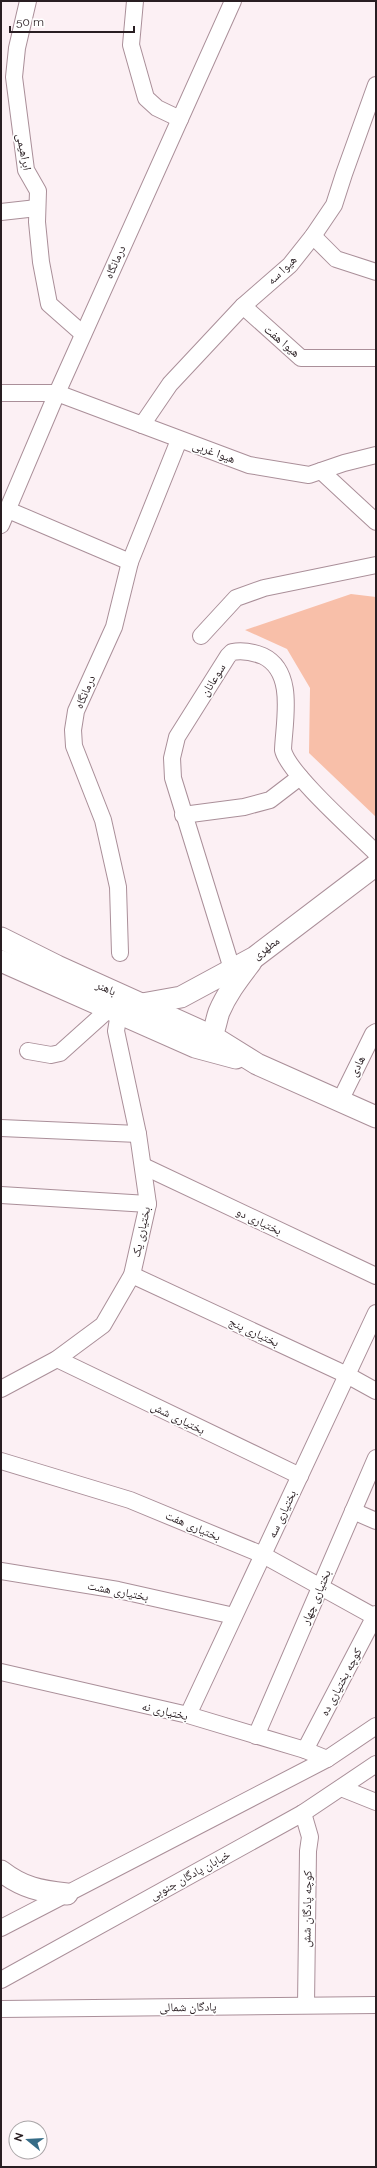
<svg xmlns="http://www.w3.org/2000/svg" width="377" height="2168" font-family="Raleway,'Noto Naskh Arabic',sans-serif">
<style>
.green{fill:#f8bfa9}
.lines{fill:none;stroke-linecap:round;stroke-linejoin:round}
.minor-casing{stroke:#aa8f99;stroke-width:18}
.major-casing{stroke:#aa8f99;stroke-width:23}
.minor{stroke:#fff;stroke-width:16}
.major{stroke:#fff;stroke-width:21}
.labels{text-anchor:middle;dominant-baseline:central;stroke-width:3.5;stroke-linejoin:round;paint-order:stroke}
.street-label{font-size:12px;fill:#291e22;stroke:#fff}
</style>
<rect width="100%" height="100%" fill="#fcf0f4"/>
<path class="green" d="M351 594 376 597V817L309 753 310 688 287 649 245 630Z"/>
<g class="lines">
<defs>
<g id="minor">
<path d="M28 1 17 48 14 77 26 170 38 191 37 222 41 262 49 304 83 334"/>
<path d="M135 1 131 45 146 98 157 108 180 119"/>
<path d="M1 212 37 208"/>
<path d="M313 236 336 259 376 272"/>
<path d="M243 306 301 358H376"/>
<path d="M1 393H57L249 465 309 475 344 463 376 455"/>
<path d="M142 425 170 384 243 306 290 265 313 236 334 205 344 174 376 85"/>
<path d="M321 471 376 522"/>
<path d="M8 510 130 562"/>
<path d="M1 525 57 393 233 1"/>
<path d="M201 636 236 598 264 588 376 565"/>
<path d="M183 815 244 807 270 800 300 777"/>
<path d="M120 953 118 887 103 820 74 746 73 730 76 711 114 627 130 562 179 440"/>
<path d="M232 969 173 778 172 758 177 737 228 656 232 652C243 650 253 652 263 656 296 672 284 721 283 750 288 773 356 833 376 853"/>
<path d="M28 1051 51 1055 60 1053 109 1009"/>
<path d="M340 1101 373 1034 376 1032"/>
<path d="M1 1128 138 1134"/>
<path d="M143 1166 376 1276"/>
<path d="M1 1195 148 1204"/>
<path d="M132 1275 347 1375 376 1391"/>
<path d="M57 1359 300 1476"/>
<path d="M1 1389 57 1359 103 1325 132 1275 148 1204 138 1134 116 1031 119 1013"/>
<path d="M1 1461 130 1500 263 1555 375 1617"/>
<path d="M353 1511 376 1521"/>
<path d="M1 1571 118 1590 234 1616"/>
<path d="M1 1672 188 1715 305 1750 327 1759"/>
<path d="M188 1715 376 1313"/>
<path d="M256 1736 376 1458"/>
<path d="M305 1750 376 1614"/>
<path d="M341 1788 376 1802"/>
<path d="M303 1813 310 1837 308 1851 306 2005"/>
<path d="M1 1928 327 1759 376 1726"/>
<path d="M1 1980 303 1813 376 1764"/>
<path d="M1 2009 376 2005"/>
</g>
<g id="major">
<path d="M1 938 57 966 212 1036 257 1064 376 1117"/>
<path d="M1 961 195 1047 236 1058"/>
<path d="M142 1004 181 997 255 957 376 865"/>
<path d="M203 1044C215 1038 215 1023 219 1012 227 993 239 978 251 962"/>
<path d="M1 1871C23 1888 40 1891 67 1894"/>
</g>
</defs>
<use href="#minor" class="minor-casing"/>
<use href="#major" class="major-casing"/>
<use href="#minor" class="minor"/>
<use href="#major" class="major"/>
</g>
<g class="labels">
<g class="street-label">
<text transform="translate(24 152) rotate(79)">ابراهیمی</text>
<text transform="translate(115 262) rotate(-66)">درمانگاه</text>
<text transform="translate(282 270) rotate(-44)">هیوا سه</text>
<text transform="translate(282 341) rotate(40)">هیوا هفت</text>
<text transform="translate(214 452) rotate(20)">هیوا غربی</text>
<text transform="translate(213 680) rotate(-58)">سوعانان</text>
<text transform="translate(85 692) rotate(-67)">درمانگاه</text>
<text transform="translate(266 948) rotate(-36)">مطهری</text>
<text transform="translate(106 988) rotate(24)">باهنر</text>
<text transform="translate(357 1066) rotate(-64)">هادی</text>
<text transform="translate(259 1221) rotate(25)">بختیاری دو</text>
<text transform="translate(141 1232) rotate(-78)">بختیاری یک</text>
<text transform="translate(254 1332) rotate(25)">بختیاری پنج</text>
<text transform="translate(178 1418) rotate(26)">بختیاری شش</text>
<text transform="translate(282 1514) rotate(-65)">بختیاری سه</text>
<text transform="translate(193 1526) rotate(23)">بختیاری هفت</text>
<text transform="translate(118 1591) rotate(11)">بختیاری هشت</text>
<text transform="translate(316 1597) rotate(-67)">بختیاری چهار</text>
<text transform="translate(341 1682) rotate(-62)">کوچه بختیاری ده</text>
<text transform="translate(165 1711) rotate(13)">بختیاری نه</text>
<text transform="translate(190 1875) rotate(-29)">خیابان پادگان جنوبی</text>
<text transform="translate(307 1909) rotate(-89)">کوچه پادگان شش</text>
<text transform="translate(188 2007) rotate(-1)">پادگان شمالی</text>
</g>
</g>
<rect width="377" height="2168" fill="none" stroke="#291e22" stroke-width="4"/>
<g transform="translate(28 2140) rotate(288)"><circle r="19" fill="#ffffff" stroke="#a9a5a7"/>
<path d="M0-3L7 15L0 10L-7 15Z" fill="#356c87"/>
<text y="-6" font-size="11" font-weight="bold" text-anchor="middle" fill="#291e22">N</text>
</g>
<path d="M10 26v6h124v-6" fill="none" stroke="#291e22" stroke-width="2"/>
<text x="16" y="26" font-size="12" fill="#291e22" stroke="#ffffff" stroke-width="3" paint-order="stroke">50 m</text>
</svg>
